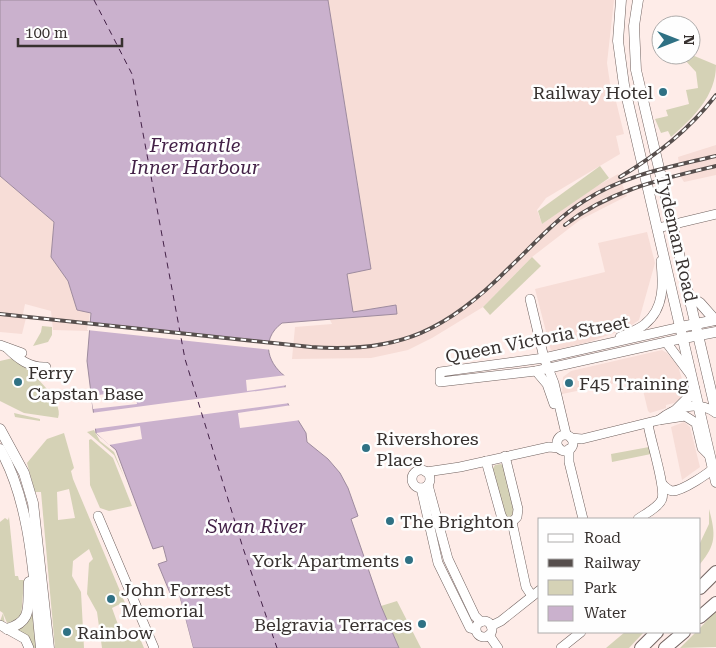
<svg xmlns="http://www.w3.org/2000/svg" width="716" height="648" font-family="'Roboto Serif',serif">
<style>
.built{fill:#f7ddd7}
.green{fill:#d5d2b6;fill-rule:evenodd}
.water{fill:#cab1cd;stroke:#9e8b9e}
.pier{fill:#feece8}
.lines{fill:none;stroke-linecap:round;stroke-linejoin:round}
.ferry{stroke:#432147;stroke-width:1;stroke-dasharray:6 5;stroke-linecap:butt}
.minor-casing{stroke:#71625f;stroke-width:10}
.major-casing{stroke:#71625f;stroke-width:11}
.highway-casing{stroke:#71625f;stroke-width:14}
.minor{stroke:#fff;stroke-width:9}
.major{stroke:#fff;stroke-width:10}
.highway{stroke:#fff;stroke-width:12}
.rail-casing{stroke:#574f4d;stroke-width:4}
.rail{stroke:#fefefe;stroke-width:2;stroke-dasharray:5.5;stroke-linecap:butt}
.poi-dot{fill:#2f7184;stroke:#fefefe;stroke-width:2}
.labels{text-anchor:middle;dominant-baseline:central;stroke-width:5;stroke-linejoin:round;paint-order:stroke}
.poi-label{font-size:18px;fill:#37312f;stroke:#fefefe;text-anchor:start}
.street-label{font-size:18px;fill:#37312f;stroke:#fefefe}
.water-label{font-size:19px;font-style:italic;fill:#432147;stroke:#fefefe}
</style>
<rect width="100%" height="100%" fill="#feece8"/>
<g class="built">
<path d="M328 0H614L607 63 611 90 614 93 624 134 616 136 620 154 546 198 537 210 542 224 595 187 618 174 627 196 580 220 532 257 483 307 432 338 408 350 371 358 292 359 295 327 332 324 330 320 397 313 396 305 353 312 347 274 371 268Z"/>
<path d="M716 145V175L684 182 681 177 678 157Z"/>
<path d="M0 176 54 222 51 257 68 281 77 310 90 312 88 331 53 330 51 311 25 304 23 314 26 318 22 334 0 332Z"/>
<path d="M647 232 655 263 639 320 626 329 589 342 551 351 535 289 605 272 598 243Z"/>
<path d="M662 350 667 353 678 366 685 389 682 397 674 403 666 405V408L650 413 648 411 640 378 562 394 563 377 571 371Z"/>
<path d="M684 422 690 427 700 467 682 480 671 427Z"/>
</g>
<g class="green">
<path d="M691 52 692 55 716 65C716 96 693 118 671 137L668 131 661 133 655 119 668 116 666 110 689 104 686 90 698 88 696 72 684 59V55H691Z"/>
<path d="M600 166 609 178 542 224 538 211Z"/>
<path d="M532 257 541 266 490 315 483 307Z"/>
<path d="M42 326 52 327V335L48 342 33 346 41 332Z"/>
<path d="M13 358C27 368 65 400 58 418L24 413 0 401V361Z"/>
<path d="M14 413 40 419V421L15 417Z"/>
<path d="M94 430 100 441 114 452 125 479 114 455 87 432Z"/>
<path d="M64 433 74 468 71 471 73 479 128 610 123 612 120 604 112 608 121 633 123 632 126 639 139 636 144 648H102L97 612 87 594 89 563 93 559 89 549 73 561 72 576 81 592 84 648H55L41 492H35L27 463 47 439ZM69 489 75 518 58 520 57 492Z"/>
<path d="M91 439 113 458 132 506 109 511 100 508 90 485 89 440Z"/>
<path d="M649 447 651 454 612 462 611 454Z"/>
<path d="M501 464 504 466C507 479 520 507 510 518L505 516 492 470 495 465Z"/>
<path d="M709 509C716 535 716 545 700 564V543L709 524Z"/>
<path d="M9 517 15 576H18L19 580H24L21 619 7 623 3 613 5 624 0 621 3 613 0 611V522L5 518 8 520Z"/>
<path d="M30 594 37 648H32L28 636 17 630Z"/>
<path d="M397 601 421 648H399L381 606Z"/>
<path d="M716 611V647L680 648 696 632H700V628Z"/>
<path d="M625 632H644L629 648H606Z"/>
</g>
<path class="water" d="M0 0H328L371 269 347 274 353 312 396 305 397 314 282 323C259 340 268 366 289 379L285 386 288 404 306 433 307 442 328 459 340 473 348 488 358 516 351 519 381 606 399 648H193L178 591 170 593 158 564 167 561 163 546 153 549 116 450 96 433 87 361 91 313 77 310 68 281 51 257 54 222 0 176Z"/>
<g class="pier">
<path d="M88 323 272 342V350L87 330Z"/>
<path d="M287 375 291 379 288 385 247 391 246 380Z"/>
<path d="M287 387 290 403 93 429 91 413Z"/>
<path d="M135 390 137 404 93 409 91 396Z"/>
<path d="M292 405 301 420 240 428 238 413Z"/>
<path d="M140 426 142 439 109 445 96 433Z"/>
<path d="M178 591 193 648H190L177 594 170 595V593Z"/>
</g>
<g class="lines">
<path class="ferry" d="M94 0 132 74 185 359 243 548 277 648"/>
<defs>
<g id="minor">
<path d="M659 235 658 228 716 214"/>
<path d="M530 299 544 358 554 383 566 434"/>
<path d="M681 327 544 358 440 372V382L536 371 684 338"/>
<path d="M620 337C628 333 638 330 645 324 665 308 663 283 661 261"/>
<path d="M666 342 690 374"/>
<path d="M0 345 22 353"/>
<path d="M7 348C18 359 30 368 46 367"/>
<path d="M536 371 547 384 554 404"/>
<path d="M659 420C676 407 698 400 716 413"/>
<circle cx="565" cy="443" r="8"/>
<path d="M571 438 582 439 659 420 685 416 696 423 702 448 709 455"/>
<path d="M569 449V462L583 519"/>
<path d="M486 461 501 515 504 521 512 522 517 517 518 509 505 456"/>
<circle cx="421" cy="479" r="9"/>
<path d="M426 472 460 467 549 447 559 448"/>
<path d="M662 484C665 487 668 490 672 491 683 491 709 473 716 466"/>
<path d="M428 485 448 559 475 616 481 622"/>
<path d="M421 488 438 563 470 628 475 629"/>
<path d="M98 516 154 648"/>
<path d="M638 519C645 514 659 507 662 499 666 487 650 439 648 424"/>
<path d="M512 522 526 587 532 596"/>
<circle cx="484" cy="629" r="8"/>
<path d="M0 625 25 639 29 648"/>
<path d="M491 626 501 621 540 590"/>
<path d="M489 635 498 648"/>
<path d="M561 648 581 632"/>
</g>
<g id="major">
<path d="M621 0 618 41 624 85 716 482"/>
<path d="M638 0 634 26 636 70 716 412"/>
<path d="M690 297 700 303 715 320"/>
<path d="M681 327 716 320"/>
<path d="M684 338 716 332"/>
<path d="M676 410 690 396 694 388"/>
<path d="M0 429 24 473 33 503 49 648"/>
<path d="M0 449C32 505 34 584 41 648"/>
<path d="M7 629C34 621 27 605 29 582"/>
</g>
<g id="highway">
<path d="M700 588 716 572"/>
<path d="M700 617 716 603"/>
<path d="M641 648 657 632"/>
<path d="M665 648 684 632"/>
</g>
</defs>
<use href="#minor" class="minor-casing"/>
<use href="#major" class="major-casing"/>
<use href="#highway" class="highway-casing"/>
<use href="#minor" class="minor"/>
<use href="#major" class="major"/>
<use href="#highway" class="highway"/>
<defs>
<g id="rail">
<path d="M620 177C658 154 689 130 716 95"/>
<path d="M565 225C610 190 662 179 716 166"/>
<path d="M0 314 311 347C400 354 449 329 510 267 534 244 556 219 584 201 624 175 670 167 716 156"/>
</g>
</defs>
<use href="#rail" class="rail-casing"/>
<use href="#rail" class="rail"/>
</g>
<g class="poi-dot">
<circle cx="663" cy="92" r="5"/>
<circle cx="18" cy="382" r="5"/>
<circle cx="569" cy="383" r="5"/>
<circle cx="366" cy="448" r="5"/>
<circle cx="390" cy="521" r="5"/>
<circle cx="409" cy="560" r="5"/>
<circle cx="111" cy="599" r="5"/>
<circle cx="422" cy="624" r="5"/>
<circle cx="67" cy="632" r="5"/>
</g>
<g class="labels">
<g class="poi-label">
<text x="653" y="92" text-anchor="end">Railway Hotel</text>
<text x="28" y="372">Ferry<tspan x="28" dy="21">Capstan Base</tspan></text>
<text x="579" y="383">F45 Training</text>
<text x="376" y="438">Rivershores<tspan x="376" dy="21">Place</tspan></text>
<text x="400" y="521">The Brighton</text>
<text x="399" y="560" text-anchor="end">York Apartments</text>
<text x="121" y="589">John Forrest<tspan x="121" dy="21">Memorial</tspan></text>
<text x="412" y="624" text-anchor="end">Belgravia Terraces</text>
<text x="77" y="632">Rainbow</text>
</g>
<g class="street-label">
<text transform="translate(677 238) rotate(77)">Tydeman Road</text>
<text transform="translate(537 339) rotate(-11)">Queen Victoria Street</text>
</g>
<g class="water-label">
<text x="195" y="145">Fremantle<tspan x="195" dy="22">Inner Harbour</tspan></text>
<text x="256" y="526">Swan River</text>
</g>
</g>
<rect x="538" y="518" width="162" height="115" fill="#fefefe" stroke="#aeacab"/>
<rect x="548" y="534" width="25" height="8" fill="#ffffff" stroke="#aeacab"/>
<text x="584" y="543" font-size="15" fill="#37312f">Road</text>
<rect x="548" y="559" width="25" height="8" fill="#574f4d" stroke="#aeacab"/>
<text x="584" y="568" font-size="15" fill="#37312f">Railway</text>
<rect x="548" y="580" width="25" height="15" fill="#d5d2b6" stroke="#aeacab"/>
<text x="584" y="593" font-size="15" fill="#37312f">Park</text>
<rect x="548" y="606" width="25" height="15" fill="#cab1cd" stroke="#aeacab"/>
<text x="584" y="618" font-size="15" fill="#37312f">Water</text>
<g transform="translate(676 40) rotate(90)"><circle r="24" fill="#fefefe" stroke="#aeacab"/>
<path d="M0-4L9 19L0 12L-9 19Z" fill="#2f7184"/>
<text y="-8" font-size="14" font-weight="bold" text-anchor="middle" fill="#37312f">N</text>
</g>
<path d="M18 38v8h104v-8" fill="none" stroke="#37312f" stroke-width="2.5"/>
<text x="25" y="38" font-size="15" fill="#37312f" stroke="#fefefe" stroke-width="4" paint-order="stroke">100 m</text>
</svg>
